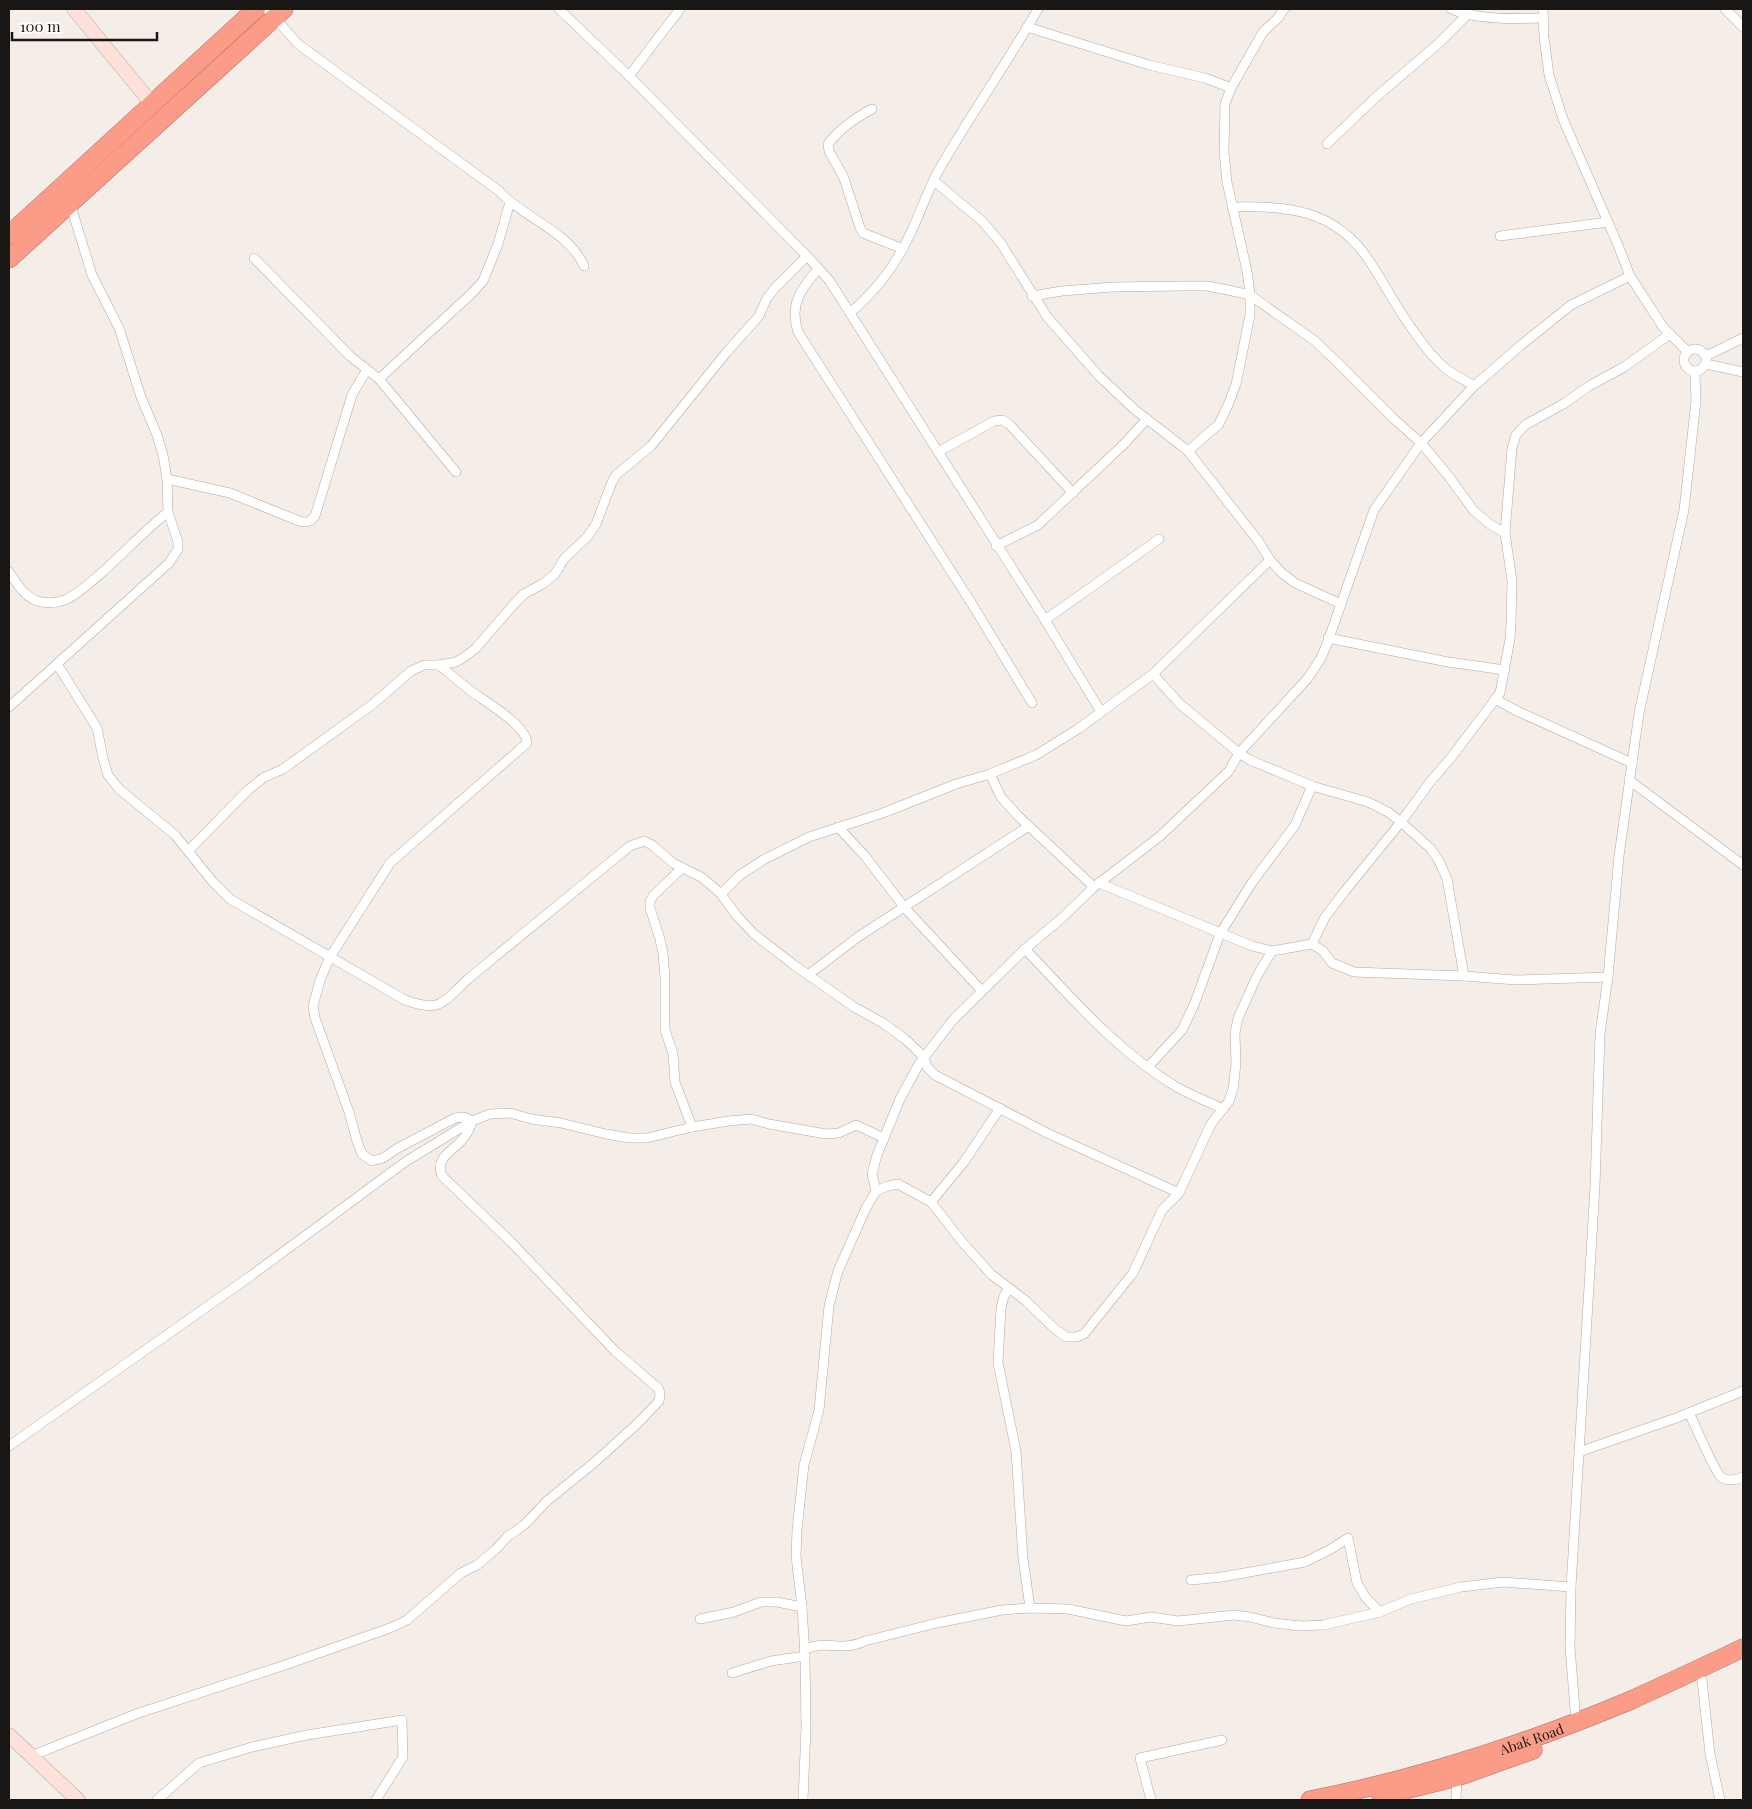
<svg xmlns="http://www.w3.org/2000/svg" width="1752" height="1809" font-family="'Playfair Display',serif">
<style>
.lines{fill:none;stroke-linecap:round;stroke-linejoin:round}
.street-casing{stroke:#b1aaa5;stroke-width:10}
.secondary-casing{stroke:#b1aaa5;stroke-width:15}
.highway-casing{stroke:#ac6d60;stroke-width:19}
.street{stroke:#fff;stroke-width:9}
.secondary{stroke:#fee1db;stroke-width:14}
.highway{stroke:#fb9c88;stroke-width:18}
.labels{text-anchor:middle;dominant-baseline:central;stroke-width:5;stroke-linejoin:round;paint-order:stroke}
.street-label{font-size:14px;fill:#191715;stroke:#fefbf9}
</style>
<rect width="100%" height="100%" fill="#f4ede8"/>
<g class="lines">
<defs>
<g id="street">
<path d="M267 9 298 44 499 191C523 218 569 231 584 266"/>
<path d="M559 9 629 76 807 256 829 280 1045 620 1101 712"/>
<path d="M1451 9C1475 20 1517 19 1543 18"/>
<path d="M1543 9 1544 37 1549 75 1563 119 1618 245 1630 276 1663 327 1687 351"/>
<path d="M1725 9 1743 27"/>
<path d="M1027 27 1149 65 1205 78 1231 88"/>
<path d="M629 76 680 9"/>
<path d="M872 109C855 118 840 128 828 144L829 151 844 178 860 228 863 233 903 249"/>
<path d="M1327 144 1375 98 1439 43 1469 13"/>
<path d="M934 181 982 221 1000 242 1048 318 1099 376 1134 409 1188 451 1259 542 1270 560 1282 573 1295 583 1341 604"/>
<path d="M1232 207C1288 205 1337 210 1370 262 1386 286 1398 311 1415 333 1424 346 1433 358 1445 368 1453 375 1465 380 1474 386"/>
<path d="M1500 236 1608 222"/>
<path d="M254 258 350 356 379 379 456 472"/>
<path d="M818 269C801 289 789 304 798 332L972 604 1032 703"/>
<path d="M1032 296 1062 291 1113 287 1182 286H1207L1228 290 1250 295 1315 341 1344 369 1393 418 1421 443 1447 474 1474 511 1491 525 1505 533"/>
<path d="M850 313C880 287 897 263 913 228 922 208 929 187 940 168 971 114 1007 63 1038 9"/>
<circle cx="1695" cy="360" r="11"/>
<path d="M1706 356 1743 338"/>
<path d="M1706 364 1743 372"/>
<path d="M379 379 471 294 483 281 498 244 510 202"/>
<path d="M1188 451 1219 424 1228 405 1236 384 1250 315V293L1247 271 1227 182 1224 152 1225 104 1231 88 1263 32 1278 18 1284 9"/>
<path d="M938 452 994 421 1002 420 1009 424 1073 493"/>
<path d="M167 479 230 493 299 521C307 523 310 522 315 516L352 395 366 371"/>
<path d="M996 546 1038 525 1123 445 1147 419"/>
<path d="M9 572C16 582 23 595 35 600 44 604 56 603 65 600 78 594 89 584 99 575 123 554 144 531 168 512"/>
<path d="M1045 620 1159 539"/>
<path d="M1328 638 1448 662 1505 670"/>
<path d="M57 664 97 728 103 758 108 775 119 789 175 835 213 882 230 899 405 1000C441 1013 442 1003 468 979L630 846 644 841 652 845 673 863 701 877 711 885 721 894 737 916 754 934 794 965 854 1007 883 1023 905 1039 924 1057 927 1067 935 1075 1047 1133 1179 1193"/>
<path d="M1153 674 1270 560"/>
<path d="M1495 699 1517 711 1632 763"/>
<path d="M9 707 169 563 178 549V542L168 512 167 479 163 455 157 435 141 397 119 328 92 275 70 203"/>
<path d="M990 774 1001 797 1017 815 1094 887"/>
<path d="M1629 780 1743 865"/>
<path d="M838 827 865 856 904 907 982 991"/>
<path d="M189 850 248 790 263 778 283 769 373 704 411 671 424 665H439L456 662 466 656 475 649 514 604 524 594 544 583 555 574 564 559 588 536 596 524 612 482 616 475 651 446 726 353 759 316 767 298 775 288 807 256"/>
<path d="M682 868 654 895 650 901V908L660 939 663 954 665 978V1030L673 1054 675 1082 692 1127"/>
<path d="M1099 883 1252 946 1272 951 1312 944 1323 951 1332 963 1354 972 1464 976"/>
<path d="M721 894 740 875 763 860 809 837 883 813 956 784 990 774 1036 755 1078 729 1153 674 1180 704 1239 753 1250 760 1312 786 1368 802 1388 812 1401 822 1431 849 1439 861 1447 879 1464 976 1516 980 1608 977"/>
<path d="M1312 944 1325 917 1345 891 1401 822 1430 782 1450 759 1500 693 1510 639 1511 623 1512 581 1505 533 1512 448 1516 435 1525 425 1565 403 1589 386 1624 367 1670 334"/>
<path d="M1025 949C1071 997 1117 1051 1175 1086 1190 1095 1207 1101 1223 1109"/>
<path d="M808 975 858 937 1029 826"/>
<path d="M1148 1067 1182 1030 1194 1005 1220 934 1251 884 1295 825 1312 786"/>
<path d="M876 1191 872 1174 877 1155 900 1099 919 1064 952 1021 1025 949 1062 918 1094 887 1159 837 1229 771 1239 753 1308 678 1321 658 1327 644 1374 510 1421 443 1474 386 1520 346 1571 305 1630 276"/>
<path d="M931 1202 964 1162 1000 1108"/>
<path d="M1009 1288 1004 1296 1001 1308 998 1363 1016 1451 1023 1558 1030 1608"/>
<path d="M1689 1413C1695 1424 1714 1471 1721 1477 1728 1482 1736 1480 1743 1477"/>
<path d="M9 1446 252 1275 405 1162 472 1121 490 1114 510 1113 531 1119 561 1123 606 1134 629 1138H647L692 1127 729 1121 751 1119 769 1124 826 1134 839 1133 856 1125 884 1138"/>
<path d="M1579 1452 1676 1418 1743 1391"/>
<path d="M1191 1580 1222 1577 1305 1562 1331 1549 1348 1538 1357 1583 1366 1598 1380 1612"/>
<path d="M700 1619 734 1612 761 1602H777L802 1607"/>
<path d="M804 1649C811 1647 818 1645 825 1645 840 1646 851 1648 865 1641L937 1623 1002 1610 1030 1608 1068 1609 1126 1621 1151 1617 1178 1621 1234 1615 1250 1617 1274 1623 1301 1626 1323 1625 1380 1612 1411 1599 1461 1587 1503 1582 1571 1587"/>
<path d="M732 1673 771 1661 805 1656"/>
<path d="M1702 1680 1710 1754 1720 1800"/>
<path d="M1576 1722 1570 1647 1571 1587 1595 1186 1600 1034 1608 977 1619 856 1639 713 1684 510 1696 401 1695 371"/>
<path d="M31 1756 136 1714 288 1664 390 1628 407 1620 461 1573 477 1565 495 1550 507 1537 524 1525 547 1501 595 1462 638 1423 659 1401 660 1395 659 1389 615 1351 511 1242 442 1176C435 1158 450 1153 461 1141 467 1135 470 1129 472 1121L464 1117 455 1118 398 1148 383 1158 372 1161 362 1154 357 1141 349 1112 315 1018 313 1006 320 980 330 957 390 863 527 743C527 726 485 701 472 692 461 683 450 674 439 665"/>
<path d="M157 1800 199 1763 252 1747 307 1735 402 1720 403 1757 376 1800"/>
<path d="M803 1800 806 1728 805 1656 802 1607 796 1556 797 1530 804 1465 819 1410 829 1306 838 1271 866 1208 876 1191 888 1186 898 1184 931 1202 963 1243 992 1275 1026 1301 1055 1329 1066 1337H1076L1084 1334 1133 1273 1162 1210 1179 1193 1211 1124 1229 1101 1233 1089 1236 1064 1235 1033 1238 1018 1257 976 1272 951"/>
<path d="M1151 1800 1140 1758 1222 1740"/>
<path d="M1456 1800 1457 1777"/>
</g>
<g id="secondary">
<path d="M74 9 152 104"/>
<path d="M9 1735 78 1800"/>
</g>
<g id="highway">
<path d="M9 235 256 9"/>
<path d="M9 259 284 9"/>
<path d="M1381 1796 1457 1777 1533 1750"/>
<path id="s1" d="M1310 1800C1419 1779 1526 1744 1629 1701 1667 1684 1705 1666 1743 1648"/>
</g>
</defs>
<use href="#street" class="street-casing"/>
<use href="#secondary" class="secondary-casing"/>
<use href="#highway" class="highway-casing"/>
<use href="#street" class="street"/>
<use href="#secondary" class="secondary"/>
<use href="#highway" class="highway"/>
</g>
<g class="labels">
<g class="street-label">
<text stroke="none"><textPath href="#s1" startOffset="230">Abak Road</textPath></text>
</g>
</g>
<rect width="1752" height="1809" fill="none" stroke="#191715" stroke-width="20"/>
<path d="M12 32v8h145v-8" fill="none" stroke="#191715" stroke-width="2.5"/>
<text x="20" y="32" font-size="15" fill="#191715" stroke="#fefbf9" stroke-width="4" paint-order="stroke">100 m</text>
</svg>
